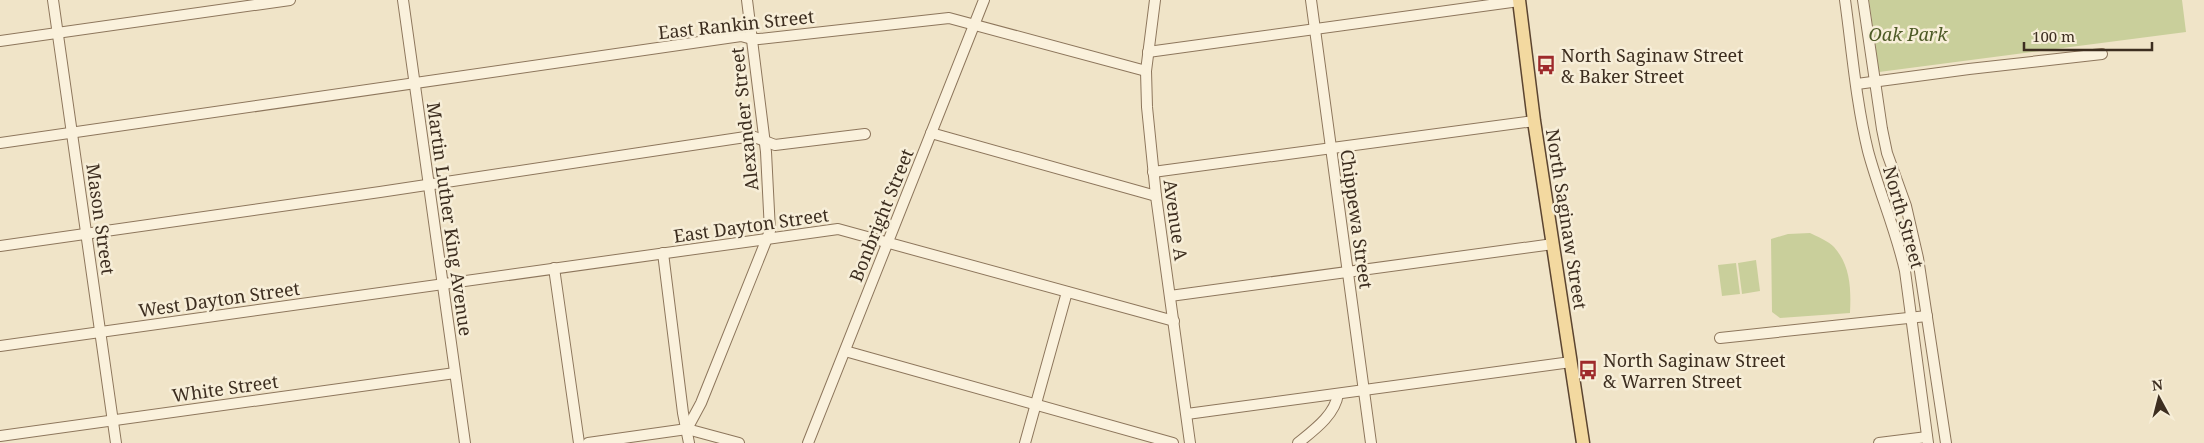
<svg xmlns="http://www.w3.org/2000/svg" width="2204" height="443" font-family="'Noto Serif',serif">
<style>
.green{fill:#c9cf9b}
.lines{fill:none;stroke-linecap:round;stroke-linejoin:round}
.minor-casing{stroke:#8d765c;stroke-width:12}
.major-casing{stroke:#5b4430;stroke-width:15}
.minor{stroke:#faf1dc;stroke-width:10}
.major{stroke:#f3d9a0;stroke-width:12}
.labels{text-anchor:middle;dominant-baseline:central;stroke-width:5;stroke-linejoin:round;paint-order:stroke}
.street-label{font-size:18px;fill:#3d2e20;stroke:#f7eed8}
.park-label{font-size:18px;font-style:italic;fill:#4d5a26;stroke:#f7eed8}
.poi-label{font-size:18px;fill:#3d2e20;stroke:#f7eed8;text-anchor:start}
</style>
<rect width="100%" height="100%" fill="#f0e4c8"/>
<g class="green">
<path d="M1869 0H2182L2186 32 1879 72Z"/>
<path d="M1810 233C1818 237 1828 241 1834 247 1851 266 1851 290 1850 313L1780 318 1772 312 1771 239 1788 234Z"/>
<path d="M1756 260 1760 291 1742 294 1738 263Z"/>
<path d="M1736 263 1740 294 1722 296 1718 265Z"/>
</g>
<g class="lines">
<defs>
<g id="minor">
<path d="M53 0 116 443"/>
<path d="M403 0 465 443"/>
<path d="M1155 0 1146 71 1147 107 1156 196 1190 443"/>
<path d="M1311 0 1371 443"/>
<path d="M1845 0C1852 50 1856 102 1868 151 1879 192 1896 230 1905 271L1928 443"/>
<path d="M1863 0 1882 129 1887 153 1906 206 1918 258 1946 443"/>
<path d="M0 41 290 0"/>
<path d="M1148 52 1519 1"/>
<path d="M1857 84 1969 69 2102 54"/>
<path d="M931 133 1156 196"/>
<path d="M0 143 741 36 752 39H759L949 18 1146 71"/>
<path d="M1153 172 1534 121"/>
<path d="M0 246 380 192 752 136 775 145 865 134"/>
<path d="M663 253 683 413 689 443"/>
<path d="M554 268 579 443"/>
<path d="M1170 296 1553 244"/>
<path d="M1720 338 1927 316"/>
<path d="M0 346 838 229 1174 321"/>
<path d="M845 351 1173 443"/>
<path d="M1187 414 1571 362"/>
<path d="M687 429 701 403 770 231 766 152 747 0"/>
<path d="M0 436 455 373"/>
<path d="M588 443 687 429 739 443"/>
<path d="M808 443 984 0"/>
<path d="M1025 443 1067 292"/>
<path d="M1298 443C1314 430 1335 415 1338 394"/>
<path d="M1879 443 1927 437"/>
</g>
<path id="major" d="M1519 0 1534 121 1583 443"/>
</defs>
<use href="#minor" class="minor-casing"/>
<use href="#major" class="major-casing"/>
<use href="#minor" class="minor"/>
<use href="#major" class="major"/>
</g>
<defs>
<symbol id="bus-bare" viewBox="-9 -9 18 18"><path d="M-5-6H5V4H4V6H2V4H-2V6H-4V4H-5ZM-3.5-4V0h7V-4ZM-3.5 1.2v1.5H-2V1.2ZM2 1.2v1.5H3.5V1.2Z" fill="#9e2a2b" stroke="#f7eed8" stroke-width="2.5" paint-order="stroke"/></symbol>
</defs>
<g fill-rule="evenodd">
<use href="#bus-bare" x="1532" y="51" width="28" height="28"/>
<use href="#bus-bare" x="1574" y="356" width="28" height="28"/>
</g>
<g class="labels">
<g class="street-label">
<text transform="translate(736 24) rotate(-6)">East Rankin Street</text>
<text transform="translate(744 119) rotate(-96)">Alexander Street</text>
<text transform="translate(881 215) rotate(-68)">Bonbright Street</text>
<text transform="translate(1904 217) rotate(74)">North Street</text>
<text transform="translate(101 219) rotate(82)">Mason Street</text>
<text transform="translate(450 219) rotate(82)">Martin Luther King Avenue</text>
<text transform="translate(1357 219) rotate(82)">Chippewa Street</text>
<text transform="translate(1567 219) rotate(81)">North Saginaw Street</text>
<text transform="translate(1176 220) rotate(82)">Avenue A</text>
<text transform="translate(751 225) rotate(-8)">East Dayton Street</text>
<text transform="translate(219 299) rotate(-8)">West Dayton Street</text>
<text transform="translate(225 388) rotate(-8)">White Street</text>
</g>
<g class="park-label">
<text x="1908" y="34">Oak Park</text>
</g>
<g class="poi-label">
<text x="1561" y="55">North Saginaw Street<tspan x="1561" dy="21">&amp; Baker Street</tspan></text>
<text x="1603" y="360">North Saginaw Street<tspan x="1603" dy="21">&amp; Warren Street</tspan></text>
</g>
</g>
<g transform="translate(2159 398) rotate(353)" stroke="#f7eed8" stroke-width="4" paint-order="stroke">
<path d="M0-4L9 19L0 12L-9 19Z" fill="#3d2e20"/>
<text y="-8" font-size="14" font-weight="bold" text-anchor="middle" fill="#3d2e20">N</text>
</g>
<path d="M2024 42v8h128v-8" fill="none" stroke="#3d2e20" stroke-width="2.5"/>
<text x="2032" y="42" font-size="15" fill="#3d2e20" stroke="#f7eed8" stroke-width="4" paint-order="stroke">100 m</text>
</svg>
